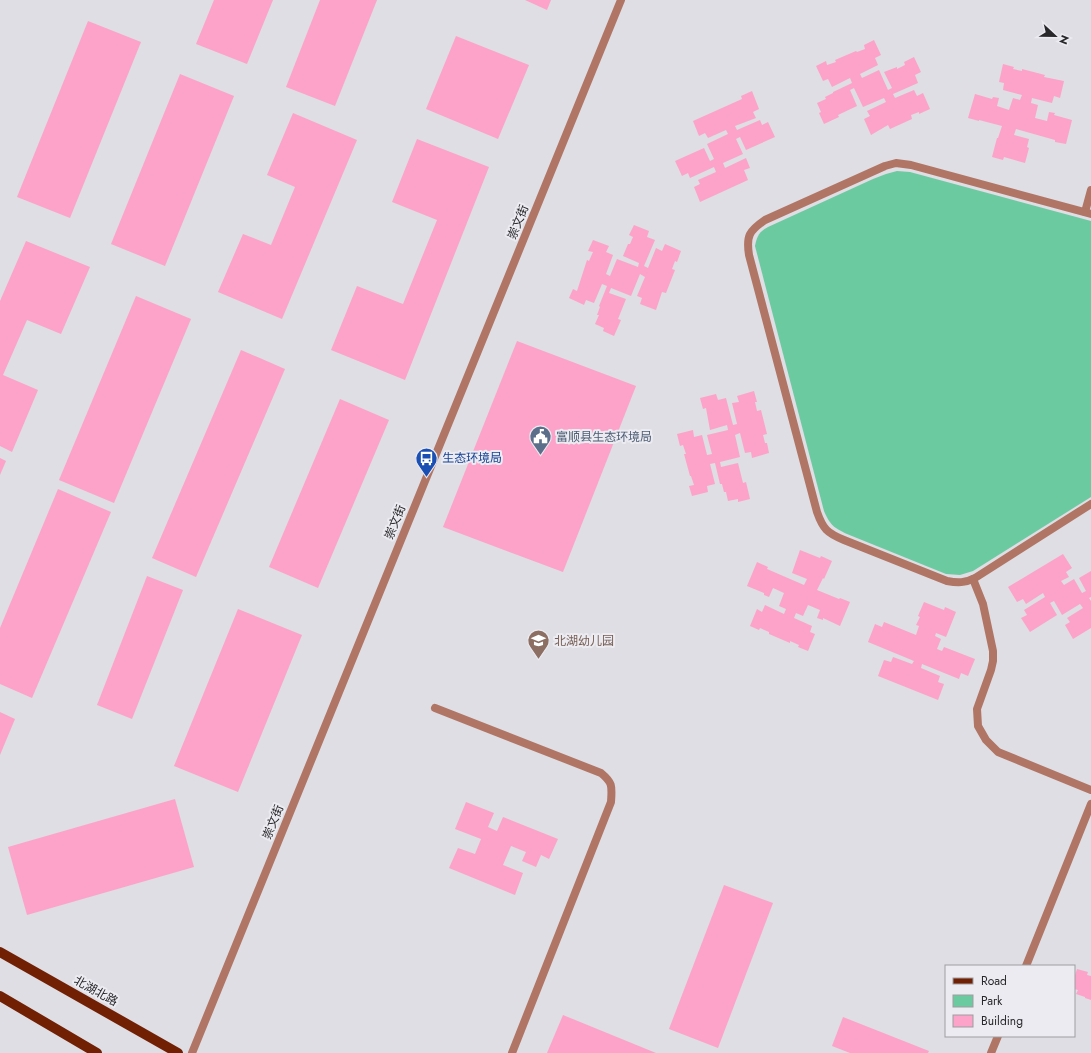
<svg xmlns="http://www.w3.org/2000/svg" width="1091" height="1053" font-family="Jost,'Noto Sans SC',sans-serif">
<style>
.green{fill:#6ccaa0}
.building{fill:#fda3c9}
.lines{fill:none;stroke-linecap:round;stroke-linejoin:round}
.service{stroke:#b07564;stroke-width:8}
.minor{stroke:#b07564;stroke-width:8}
.tertiary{stroke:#b07564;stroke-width:8}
.primary{stroke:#712004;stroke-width:10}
.labels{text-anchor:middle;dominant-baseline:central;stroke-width:4;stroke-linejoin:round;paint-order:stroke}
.street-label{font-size:12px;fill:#28282a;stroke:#ebebf1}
.service-label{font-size:12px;fill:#4e5e75;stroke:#ebebf1;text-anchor:start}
.transit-label{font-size:12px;fill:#164399;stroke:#ebebf1;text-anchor:start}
.education-label{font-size:12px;fill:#785e54;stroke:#ebebf1;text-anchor:start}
</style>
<rect width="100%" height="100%" fill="#dedee4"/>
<path class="green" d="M897 171 910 172 1091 221V497L973 571 960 575 946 574 847 534C834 528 830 525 824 511L755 246C757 236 759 232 768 227L873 179 886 174Z"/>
<g class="building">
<path d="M214 0H273L247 64 196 44Z"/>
<path d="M320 0H377L335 106 286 87Z"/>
<path d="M525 0H551L547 10Z"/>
<path d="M88 21 141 42 70 218 17 197Z"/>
<path d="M456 36 529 65 498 139 426 109Z"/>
<path d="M874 40 881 55 875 58 878 65 860 74 862 78 879 70 888 90 892 88 884 72 897 67V69L905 65 904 62 914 57 921 72 915 75 918 83 893 94 895 98 914 90 917 96 923 93 930 109 919 114V112L911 115 912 119 890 129 888 125 871 135 864 119 870 116 867 111 886 102 884 98 863 107 854 88 850 90 857 106 838 115 839 117 824 124 819 113 821 112 817 103 826 99 825 97 833 93V92L852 83 850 78 832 87 828 79 823 81 816 66 826 61 827 65 836 62 835 60 856 51 857 52 865 49 864 45Z"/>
<path d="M1003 64 1014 67 1013 69 1022 71V69L1045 75 1044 77 1064 81 1060 98 1054 96 1052 103 1032 98 1031 103 1038 105 1035 118 1047 121 1049 112 1055 113 1054 115 1072 120 1066 144 1055 142V140L1016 129 1014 135 1029 139 1027 147 1029 148 1025 163 1004 157 1003 160 992 157 997 138H998L1002 126 979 120V121L968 118 975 94 992 99 993 97 999 98 997 106 1009 110 1013 98 1020 100 1022 95 1003 90 1004 83 999 82Z"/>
<path d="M180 74 234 96 165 266 111 244Z"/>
<path d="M752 91 759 109 753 112 756 118 735 126 737 130 760 120 762 125 768 122 775 137 746 150 740 137 736 139 743 154 723 163 725 168 746 158 750 168 744 170 748 180 700 202 694 187 700 184 698 180 716 172 714 167 690 178 688 173 682 176 675 161 704 148 710 161 714 159 707 144 728 134 726 130 708 138 705 133 699 136 693 121 742 99 741 96Z"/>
<path d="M293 113 357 140 282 319 218 292 243 234 271 245 295 187 267 175Z"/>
<path d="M417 139 489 167 405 380 331 350 357 286 403 304 437 220 392 202Z"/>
<path d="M634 225 649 231 647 237 655 240 644 266 648 268 656 248 662 251 665 244 681 251 677 262 675 261 672 269 675 270 666 293 662 292 656 310 640 304 642 298 637 296 645 277 640 274 631 296 611 288 609 293 626 299 618 319 621 320 614 336 603 331 604 328 595 324 599 315H597L600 307 599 306 607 286 602 284 594 303 586 300 584 305 569 298 573 289 577 291 587 260 589 261 593 252 588 251 593 240 609 246 606 252 613 255 606 274 610 276 617 259 638 267 639 263 623 256 628 244H630L633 237 629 235Z"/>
<path d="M26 241 90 267 61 334 27 320 3 375 38 390 12 452 0 446V301Z"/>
<path d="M136 296 191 319 114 503 59 480Z"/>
<path d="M517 341 636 386 563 572 443 527Z"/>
<path d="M241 350 285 369 196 577 152 558Z"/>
<path d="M754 391 757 402H755L757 411 761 410 767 434 763 435 765 443H767L769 453 752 458 751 452 745 453 740 433 735 435 740 457 720 462 721 467 738 463 743 483 746 482 750 499 738 502V499L728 501 726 492H724L722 484H720L715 463 710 464 715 484 707 486 708 492 692 496 689 486 694 485 691 476H690L684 454H686L683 445 680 446 677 434 693 430 694 437 702 435 707 455 712 454 707 435 728 430 727 425 710 430 706 408 703 409 700 398 716 394 718 400 726 398 733 425 737 424 732 403 739 402 737 396Z"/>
<path d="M340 399 389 420 318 588 269 567Z"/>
<path d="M0 458 6 461 0 475Z"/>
<path d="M58 489 111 512 32 698 0 684V628Z"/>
<path d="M800 550 820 558 821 556 832 561 824 579 823 578 817 590 839 599 840 598 850 602 840 626 823 618V620L817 618 820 610 808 605 803 616 796 613 794 618 812 626 810 632 815 634 808 651 798 647 799 645 790 641V643L769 634V632L760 628 759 630 750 626 757 609 762 612 765 605 784 614 786 609 779 606 784 593 773 588 769 597 764 595V593L747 586 757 562 768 567 767 569 804 585 807 579 792 573Z"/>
<path d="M1063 554 1072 568 1066 572 1069 577 1061 581 1064 585 1074 579 1082 593 1086 591 1079 578 1091 571V597L1089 598 1091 601V628L1073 639 1065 625 1070 622 1067 618 1083 608 1080 604 1062 615 1054 601 1050 603 1057 615 1030 632 1021 618 1027 615 1024 610 1045 597 1043 593 1026 604 1023 599 1017 602 1008 587Z"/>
<path d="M147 576 183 590 132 719 97 705Z"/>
<path d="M924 602 944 610 945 607 956 612 946 637 936 633 935 636 941 639 937 649 942 651 944 647 975 659 968 676 961 673 959 679 922 664 921 668 940 676 938 682 944 684 938 700 878 676 884 660 891 662 893 657 912 664 914 661 868 642 875 624 882 627 884 622 916 635 919 626 916 625 920 617 918 616Z"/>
<path d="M238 609 302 635 238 792 174 766Z"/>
<path d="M0 712 15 719 0 755Z"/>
<path d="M175 799 194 867 27 915 8 847Z"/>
<path d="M466 802 494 813 488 827 497 831 503 817 558 839 549 859 541 855 536 867 522 861 526 852 511 846 503 865 523 873 515 895 449 868 458 848 475 854 481 839 455 829Z"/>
<path d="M724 885 773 903 718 1048 669 1029Z"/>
<path d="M1077 969 1088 972 1087 975 1091 976V1000L1085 998V997L1076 994 1078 990 1074 989V978Z"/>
<path d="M563 1015 656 1053H547Z"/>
<path d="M843 1017 929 1051 928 1053H850L832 1046Z"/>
</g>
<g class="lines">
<g class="service">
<path d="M1085 212 1091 190"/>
<path d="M1091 214 911 165 896 163 885 166 765 220C749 231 746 236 749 255L817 512C823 529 827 533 844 540L947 581C958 583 965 583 975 578L1091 504"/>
<path d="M973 579 983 604 993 651V661L991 670 977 709 978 726 986 740 998 752 1091 790"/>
<path d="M435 708 601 773C613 783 612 786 611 802L512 1053"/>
</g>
<g class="minor">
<path d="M1026 966 1091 804"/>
<path d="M991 1053 998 1036"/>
</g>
<path class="tertiary" d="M192 1053 621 0"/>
<g class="primary">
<path d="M0 952 178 1053"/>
<path d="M0 996 97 1053"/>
</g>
</g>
<defs>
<symbol id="civic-pin" viewBox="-11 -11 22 30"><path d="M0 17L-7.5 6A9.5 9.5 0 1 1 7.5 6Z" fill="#5c6f8a" stroke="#ebebf1"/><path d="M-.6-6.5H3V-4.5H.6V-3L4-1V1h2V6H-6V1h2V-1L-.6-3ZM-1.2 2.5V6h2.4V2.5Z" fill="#fff"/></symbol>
<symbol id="bus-pin" viewBox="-11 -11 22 30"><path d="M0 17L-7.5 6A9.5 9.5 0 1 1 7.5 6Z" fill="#1a4fb4" stroke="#ebebf1"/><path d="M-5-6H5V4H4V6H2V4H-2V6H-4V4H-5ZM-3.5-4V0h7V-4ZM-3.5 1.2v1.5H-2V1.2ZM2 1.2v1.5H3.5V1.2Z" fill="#fff"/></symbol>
<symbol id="school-pin" viewBox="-11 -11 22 30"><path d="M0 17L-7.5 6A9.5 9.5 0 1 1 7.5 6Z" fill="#8d6e63" stroke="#ebebf1"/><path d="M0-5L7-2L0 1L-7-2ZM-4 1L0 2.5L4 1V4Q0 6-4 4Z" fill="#fff"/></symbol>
</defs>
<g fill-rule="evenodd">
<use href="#civic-pin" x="528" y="424" width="25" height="34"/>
<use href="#bus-pin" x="414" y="446" width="25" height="34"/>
<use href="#school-pin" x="526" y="628" width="25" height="34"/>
</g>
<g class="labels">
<g class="street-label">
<text transform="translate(518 222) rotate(-68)">崇文街</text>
<text transform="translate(395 522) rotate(-68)">崇文街</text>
<text transform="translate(273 822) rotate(-68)">崇文街</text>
<text transform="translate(96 991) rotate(29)">北湖北路</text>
</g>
<g class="service-label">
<text x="556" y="437">富顺县生态环境局</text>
</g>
<g class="transit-label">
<text x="442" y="458">生态环境局</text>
</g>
<g class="education-label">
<text x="554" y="641">北湖幼儿园</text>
</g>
</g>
<rect x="945" y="965" width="130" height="72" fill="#ebebf1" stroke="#9d9da1"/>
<rect x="953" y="978" width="20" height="6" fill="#712004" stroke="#9d9da1"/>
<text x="981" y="985" font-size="12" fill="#28282a">Road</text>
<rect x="953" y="995" width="20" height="12" fill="#6ccaa0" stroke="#9d9da1"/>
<text x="981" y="1005" font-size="12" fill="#28282a">Park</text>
<rect x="953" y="1015" width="20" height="12" fill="#fda3c9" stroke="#9d9da1"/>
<text x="981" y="1025" font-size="12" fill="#28282a">Building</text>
<g transform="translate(1055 36) rotate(112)" stroke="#ebebf1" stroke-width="3" paint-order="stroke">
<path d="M0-3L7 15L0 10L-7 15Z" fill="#28282a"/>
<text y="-6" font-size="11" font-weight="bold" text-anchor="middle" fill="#28282a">N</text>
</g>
</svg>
